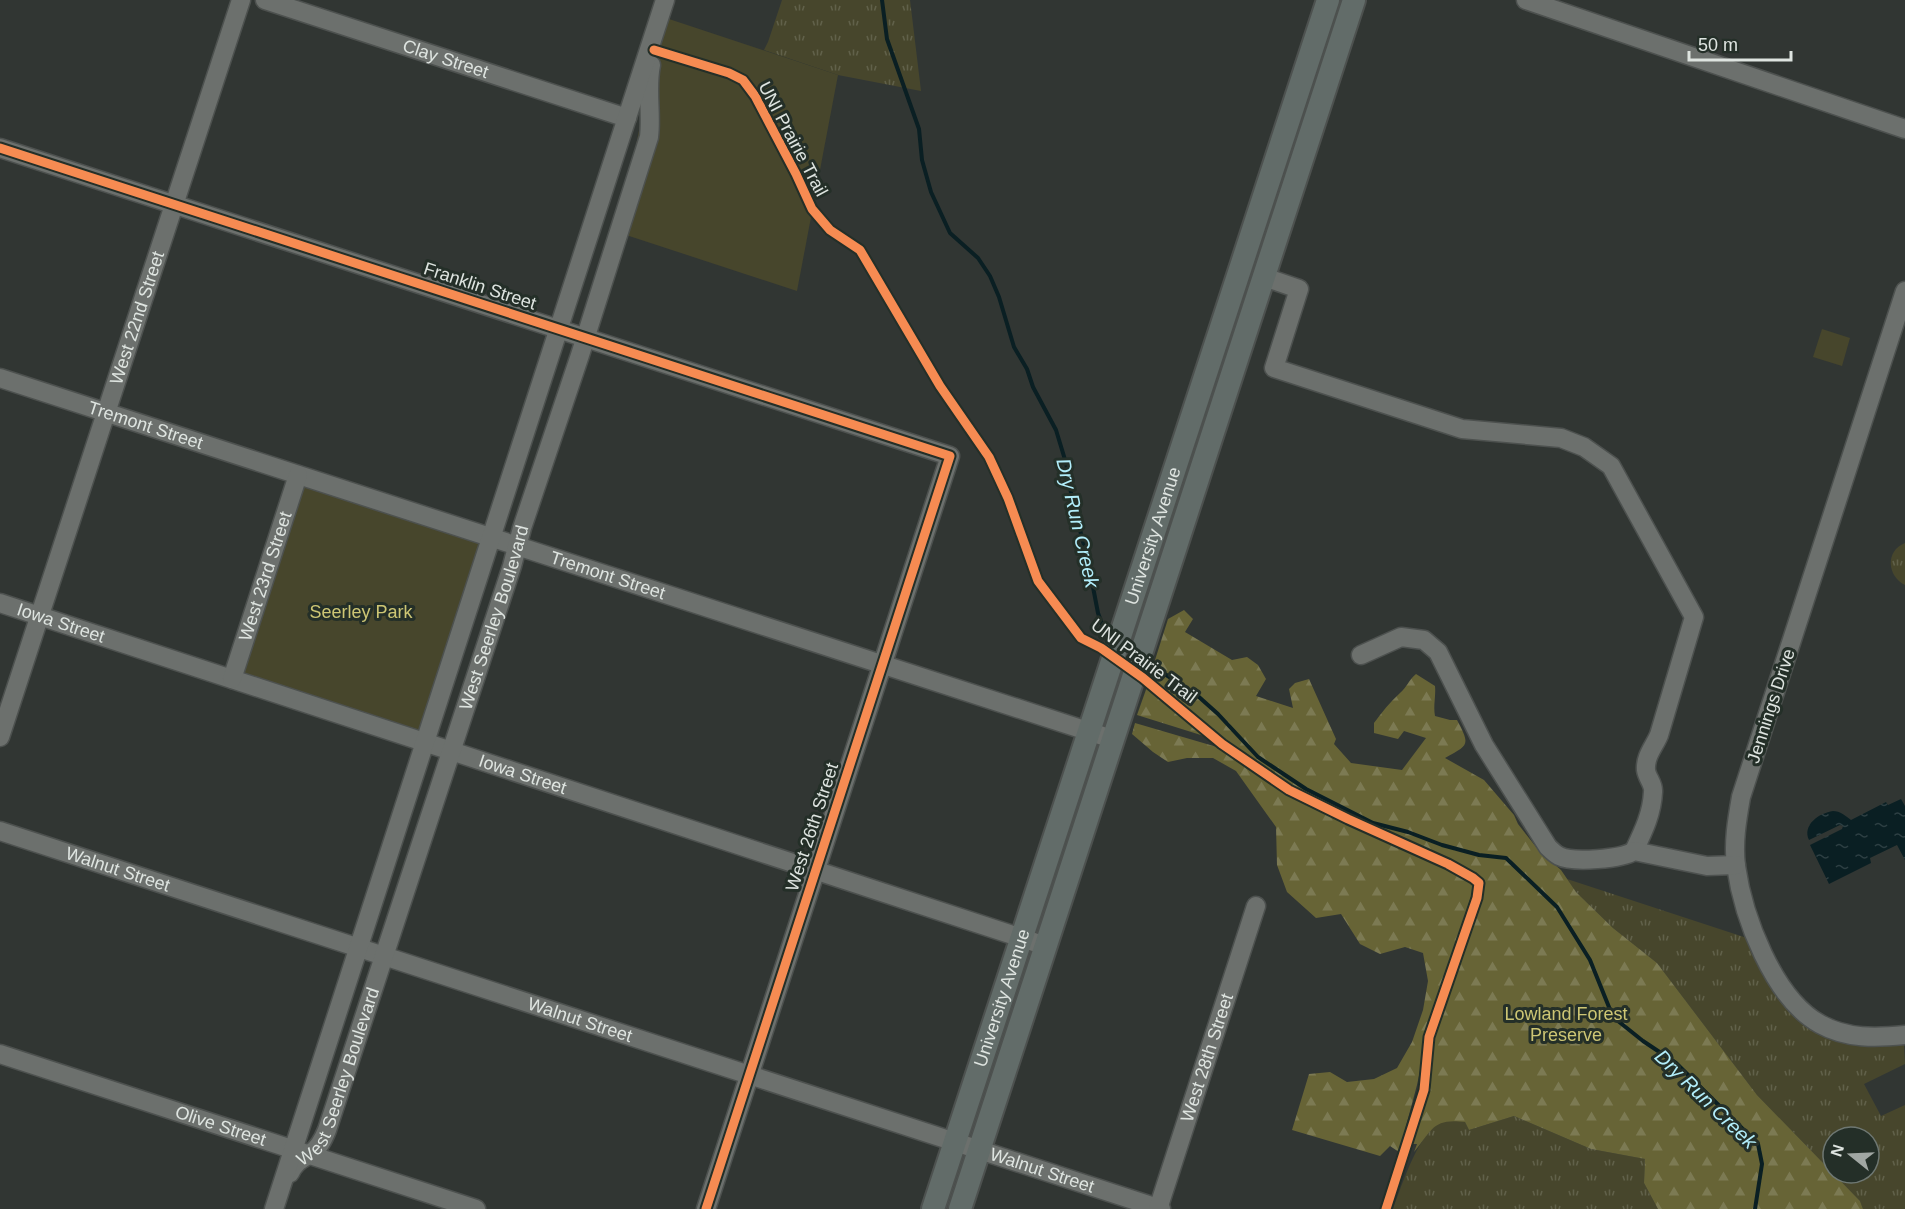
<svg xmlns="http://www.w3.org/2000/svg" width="1905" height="1209" font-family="Helvetica,sans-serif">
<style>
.grass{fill:url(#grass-tufts);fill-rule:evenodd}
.forest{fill:url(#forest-firs)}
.park{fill:#47462c}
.water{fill:url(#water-ripples)}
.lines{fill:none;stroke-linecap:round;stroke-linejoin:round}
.stream{stroke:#0a1f23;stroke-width:4}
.minor-casing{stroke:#4d514f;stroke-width:21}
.major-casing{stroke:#4d514f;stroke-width:26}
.minor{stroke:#6c706d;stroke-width:18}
.major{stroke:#626c69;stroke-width:22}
.cycleway-casing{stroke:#242f28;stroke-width:13}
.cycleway{stroke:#f68b52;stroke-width:9}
.labels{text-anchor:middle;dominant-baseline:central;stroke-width:6;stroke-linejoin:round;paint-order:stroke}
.street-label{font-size:18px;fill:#dee4e0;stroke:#242f28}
.park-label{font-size:18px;fill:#cdc674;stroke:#242f28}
.water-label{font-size:20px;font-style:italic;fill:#b2eefb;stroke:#242f28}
</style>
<defs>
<pattern id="grass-tufts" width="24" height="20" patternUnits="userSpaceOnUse" patternTransform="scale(1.5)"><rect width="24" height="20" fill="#47462c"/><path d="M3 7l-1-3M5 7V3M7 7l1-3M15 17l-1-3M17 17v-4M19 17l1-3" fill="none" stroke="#61614a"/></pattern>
<pattern id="forest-firs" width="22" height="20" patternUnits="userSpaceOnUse" patternTransform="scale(1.5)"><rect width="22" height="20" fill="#676436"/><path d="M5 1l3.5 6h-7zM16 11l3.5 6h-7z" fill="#7c7a53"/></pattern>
<pattern id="water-ripples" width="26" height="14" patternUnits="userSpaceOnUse" patternTransform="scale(1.5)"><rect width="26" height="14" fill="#0a1f23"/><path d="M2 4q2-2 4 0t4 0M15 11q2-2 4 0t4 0" fill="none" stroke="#2d3f43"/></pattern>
</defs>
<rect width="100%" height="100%" fill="#313633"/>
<g class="grass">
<path d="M782 0H910L921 91 838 75 764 50 768 42Z"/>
<path d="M1905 543V585C1887 576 1885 551 1905 543Z"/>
<path d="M1567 879 1750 939 1796 1013 1904 1043 1905 1064 1864 1084 1881 1116 1905 1105V1209H1863L1860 1201 1757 1095 1657 963 1613 928 1576 892ZM1833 1137H1869V1173H1833Z"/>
<path d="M1514 1116 1591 1149 1645 1159 1644 1183 1658 1209H1393C1402 1186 1420 1125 1447 1120 1452 1119 1460 1121 1465 1122L1469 1130Z"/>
</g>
<g class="forest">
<path d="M1184 610 1193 619 1185 632 1232 660 1247 657 1258 665 1266 679 1256 696 1293 708 1289 689 1295 683 1309 679 1336 739 1334 744 1351 763 1402 770 1426 738 1404 731 1398 739 1374 733V723C1382 712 1390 702 1400 693 1407 687 1408 681 1416 674L1435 686C1436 697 1433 706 1435 716L1450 720H1457C1471 746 1468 745 1445 758L1484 780 1514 815 1518 824 1540 852 1561 870 1576 892 1613 928 1657 963 1757 1095 1860 1201 1863 1209H1658L1644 1183 1645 1159 1591 1149 1514 1116 1469 1130 1465 1122C1433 1118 1433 1129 1414 1152L1417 1144H1411L1428 1097 1434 1038 1482 889V884L1479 877 1290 787 1251 762 1225 742 1149 679 1168 619Z"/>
<path d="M1148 684 1204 736 1137 715Z"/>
<path d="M1135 723 1217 747 1287 792 1445 867 1468 879 1474 887 1429 1028 1417 1085 1399 1152 1390 1146 1380 1156 1292 1130 1309 1074 1330 1072 1347 1082 1374 1079 1397 1068 1412 1042 1423 1010 1428 981 1423 953 1405 947 1380 954 1360 944 1341 914 1316 918 1287 892 1277 865 1276 827 1236 771 1213 758H1187L1168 762 1153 752 1132 734Z"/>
</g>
<g class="park">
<path d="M660 16 838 75 797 291 620 233Z"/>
<path d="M1822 329 1850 338 1842 366 1813 357Z"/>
<path d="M298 475 491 537 425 742 232 679Z"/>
</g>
<path class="water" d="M1901 799 1905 806V860L1897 845 1870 858 1871 863 1829 884 1810 845 1842 829 1843 826 1840 825 1809 840C1802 825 1819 813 1833 811 1840 811 1846 816 1851 820L1886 802 1888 805Z"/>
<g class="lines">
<g class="stream">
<path d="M882 0 887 39 919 129 922 160 931 192 950 233 978 258 990 276 999 297 1014 347 1027 369 1033 387 1056 430 1066 463 1072 499 1088 561 1098 613 1103 627 1113 636"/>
<path d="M1147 662 1199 697 1218 714 1258 757 1306 789 1373 823 1408 832 1442 845 1479 855 1506 858 1557 907 1590 960 1613 1017 1643 1041 1676 1063 1758 1144 1762 1164 1755 1209"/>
</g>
<defs>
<g id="minor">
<path id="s1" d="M265 0 627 118"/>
<path d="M1526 0 1905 129"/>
<path d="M0 148 950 456 706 1209"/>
<path d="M1264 277 1299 289 1274 368 1462 429 1561 438 1584 447 1611 466 1694 617 1659 735C1654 747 1645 756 1646 770 1647 778 1654 784 1653 792 1652 814 1643 832 1634 851"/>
<path d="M1905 291 1741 797C1737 820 1733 843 1736 866 1743 916 1773 998 1820 1024 1847 1039 1876 1038 1905 1035"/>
<path id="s2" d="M0 378 1112 739"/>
<path id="s3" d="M0 603 1046 946"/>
<path d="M1361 655 1401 637 1424 640 1438 652 1484 745 1548 847C1551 850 1555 854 1559 856 1573 863 1622 859 1634 851L1707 866 1736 865"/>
<path id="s4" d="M232 679 298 475"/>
<path id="s5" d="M0 737 241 0"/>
<path id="s6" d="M0 831 1161 1209"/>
<path id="s7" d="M0 1054 476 1209"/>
<path id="s8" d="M290 1173C295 1162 301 1160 310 1154 319 1148 323 1140 327 1130L512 566 522 528 580 355 649 137C652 113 646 89 651 65"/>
<path d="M274 1209 665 0"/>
<path id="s9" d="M1158 1209 1256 906"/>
</g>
<g id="major">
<path id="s10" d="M933 1209 1328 0"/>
<path d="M960 1209 1354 0"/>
</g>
</defs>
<use href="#minor" class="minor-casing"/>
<use href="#major" class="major-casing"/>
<use href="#minor" class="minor"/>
<use href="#major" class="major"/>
<defs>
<g id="cycleway">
<path d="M654 50 729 73 743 80 755 96 796 174 812 209 830 230 860 250 940 386 989 457 1008 498 1038 581 1081 638 1101 648 1143 678 1222 744 1289 790 1348 819 1448 864 1473 878 1479 883 1477 898 1429 1037 1424 1090 1386 1209"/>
<path d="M0 148 950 456 706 1209"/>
</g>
</defs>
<use href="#cycleway" class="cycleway-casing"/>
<use href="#cycleway" class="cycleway"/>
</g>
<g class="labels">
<g class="street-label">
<text stroke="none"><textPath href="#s1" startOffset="190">Clay Street</textPath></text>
<text transform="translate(793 139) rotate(62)">UNI Prairie Trail</text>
<text transform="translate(480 286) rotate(18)">Franklin Street</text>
<text stroke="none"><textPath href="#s5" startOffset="441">West 22nd Street</textPath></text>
<text stroke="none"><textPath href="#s2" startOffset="153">Tremont Street</textPath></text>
<text stroke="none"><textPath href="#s10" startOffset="708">University Avenue</textPath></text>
<text stroke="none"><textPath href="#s2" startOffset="639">Tremont Street</textPath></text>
<text stroke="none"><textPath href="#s4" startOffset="108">West 23rd Street</textPath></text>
<text stroke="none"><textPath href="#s8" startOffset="597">West Seerley Boulevard</textPath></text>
<text stroke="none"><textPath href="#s3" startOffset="64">Iowa Street</textPath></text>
<text transform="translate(1144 661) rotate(37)">UNI Prairie Trail</text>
<text transform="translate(1771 706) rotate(-72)">Jennings Drive</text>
<text stroke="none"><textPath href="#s3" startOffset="550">Iowa Street</textPath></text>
<text transform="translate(812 827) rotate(-72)">West 26th Street</text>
<text stroke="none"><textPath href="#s6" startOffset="124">Walnut Street</textPath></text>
<text stroke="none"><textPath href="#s10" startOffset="222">University Avenue</textPath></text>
<text stroke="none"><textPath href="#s6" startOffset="610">Walnut Street</textPath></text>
<text stroke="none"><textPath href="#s9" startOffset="159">West 28th Street</textPath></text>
<text stroke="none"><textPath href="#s8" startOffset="111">West Seerley Boulevard</textPath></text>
<text stroke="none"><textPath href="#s7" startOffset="232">Olive Street</textPath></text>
<text stroke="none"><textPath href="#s6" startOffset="1096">Walnut Street</textPath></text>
</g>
<g class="park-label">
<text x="361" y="612">Seerley Park</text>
<text x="1566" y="1014">Lowland Forest<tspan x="1566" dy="21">Preserve</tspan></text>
</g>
<g class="water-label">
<text transform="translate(1078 523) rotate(77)">Dry Run Creek</text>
<text transform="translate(1706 1099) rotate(44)">Dry Run Creek</text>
</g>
</g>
<g transform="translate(1851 1155) rotate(288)"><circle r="28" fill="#242f28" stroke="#6e7772" stroke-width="1.5"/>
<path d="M0-4.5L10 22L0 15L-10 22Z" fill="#a1a7a3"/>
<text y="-9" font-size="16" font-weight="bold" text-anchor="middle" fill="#dee4e0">N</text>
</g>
<path d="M1689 51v9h102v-9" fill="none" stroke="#dee4e0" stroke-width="3"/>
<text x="1698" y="51" font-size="18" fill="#dee4e0" stroke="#242f28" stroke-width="4.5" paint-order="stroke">50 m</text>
</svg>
